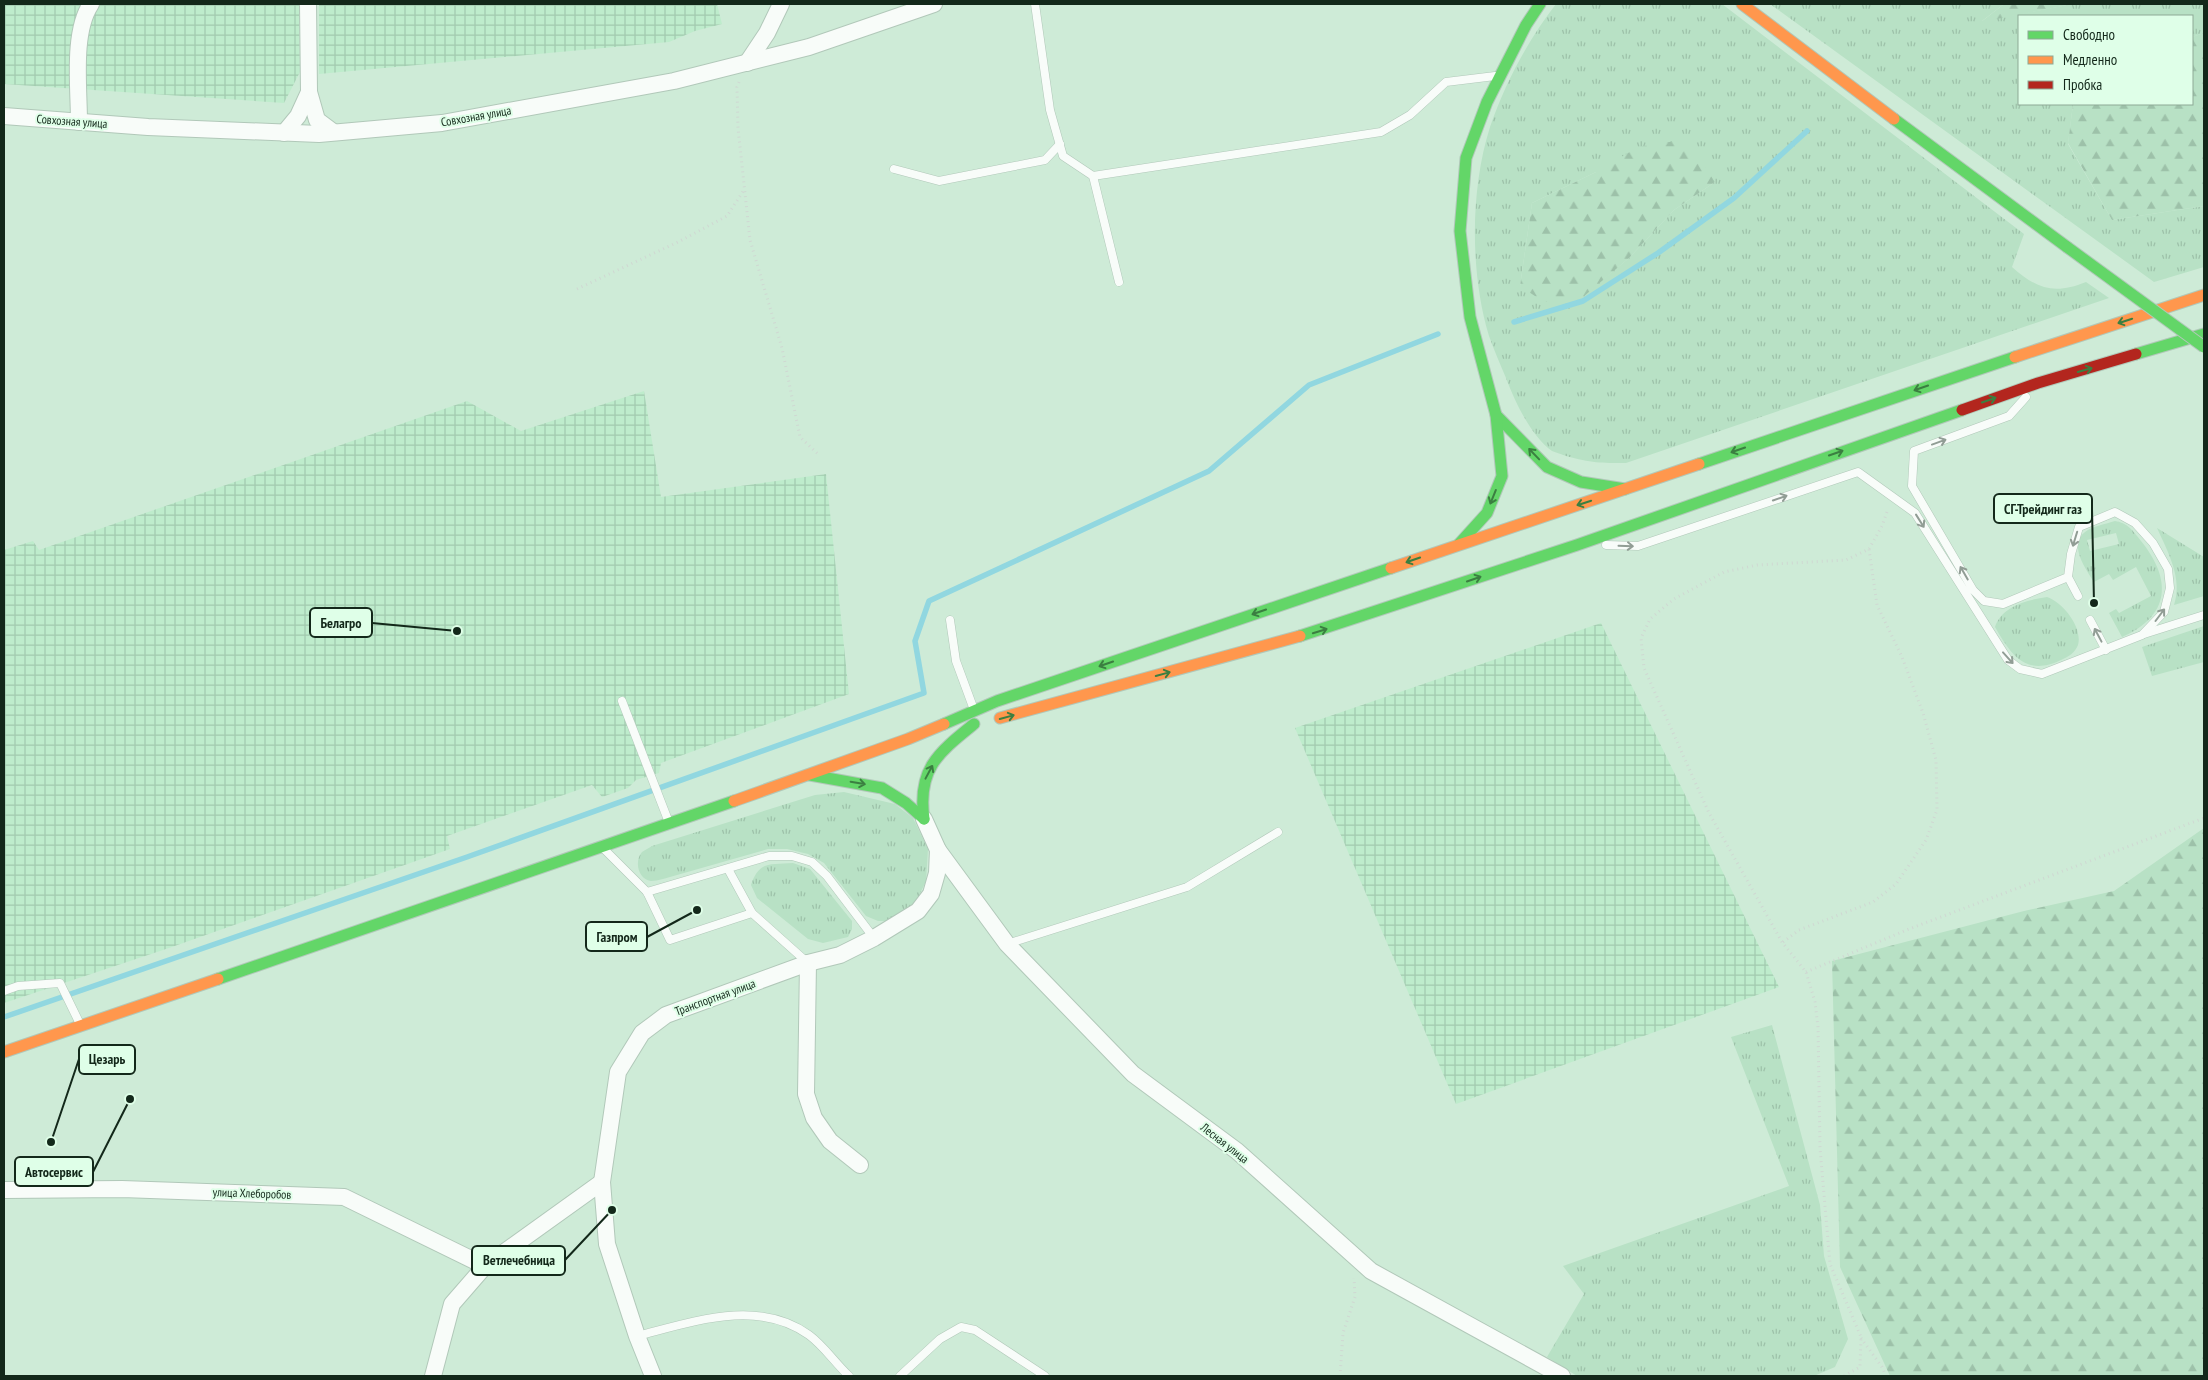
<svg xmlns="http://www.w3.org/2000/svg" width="2208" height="1380" font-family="'PT Sans Narrow',sans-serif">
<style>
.industrial{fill:url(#industrial-grid)}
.grass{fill:url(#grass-tufts);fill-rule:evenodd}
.forest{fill:url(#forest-firs)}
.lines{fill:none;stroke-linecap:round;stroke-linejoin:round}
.stream{stroke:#91d7e0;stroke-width:5.5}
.lane-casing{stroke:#b1c8b9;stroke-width:9}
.street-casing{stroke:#b1c8b9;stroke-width:18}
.fast-casing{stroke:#b1c8b9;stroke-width:13}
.slow-casing{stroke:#b1c8b9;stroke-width:13}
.jam-casing{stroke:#b1c8b9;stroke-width:13}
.path{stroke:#cfd8d2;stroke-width:3;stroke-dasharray:1 4;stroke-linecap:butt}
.lane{stroke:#f8fcf9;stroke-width:8}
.street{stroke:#f8fcf9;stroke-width:16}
.fast{stroke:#63d668;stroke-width:11}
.slow{stroke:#ff974d;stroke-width:11}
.jam{stroke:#b3261e;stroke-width:11}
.fast-bridge-casing{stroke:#b1c8b9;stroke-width:13;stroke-linecap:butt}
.fast-bridge{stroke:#63d668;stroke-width:11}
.oneway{stroke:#3b7f41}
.oneway2{stroke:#919d95}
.labels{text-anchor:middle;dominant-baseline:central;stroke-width:4;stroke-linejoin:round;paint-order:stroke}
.street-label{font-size:12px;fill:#13281a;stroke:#dfffe8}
.leader{fill:none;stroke:#13281a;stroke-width:2}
.callout-dot{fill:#13281a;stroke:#dfffe8;stroke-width:2}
.callout{fill:#dfffe8;stroke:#13281a;stroke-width:2}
.callout-label{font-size:14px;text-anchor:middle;font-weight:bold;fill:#13281a}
</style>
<defs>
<pattern id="industrial-grid" width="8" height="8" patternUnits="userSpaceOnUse" patternTransform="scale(1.25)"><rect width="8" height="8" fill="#beeccc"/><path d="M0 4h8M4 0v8" fill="none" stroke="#a2caaf"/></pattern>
<pattern id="grass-tufts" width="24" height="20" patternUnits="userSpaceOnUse" patternTransform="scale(1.25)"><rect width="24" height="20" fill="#b8e1c5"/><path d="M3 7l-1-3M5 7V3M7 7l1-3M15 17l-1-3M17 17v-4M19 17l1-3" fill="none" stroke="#9dc1a9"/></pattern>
<pattern id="forest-firs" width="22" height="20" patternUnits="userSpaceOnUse" patternTransform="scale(1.25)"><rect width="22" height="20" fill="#b8e1c5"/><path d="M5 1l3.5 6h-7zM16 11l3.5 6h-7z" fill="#9dc1a9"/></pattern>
</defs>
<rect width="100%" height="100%" fill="#ceebd7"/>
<g class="industrial">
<path d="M4 4H299L300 72 284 103 4 84Z"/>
<path d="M319 4H717L722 24 695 31 669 42 319 74Z"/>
<path d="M644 391 661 497 826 474 849 694 661 763 659 773 636 780 628 788 602 797 592 785 447 836 450 849 169 948 4 1003V550L33 541 39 550 467 401 521 431Z"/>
<path d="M1601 623 1779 987 1456 1104 1295 728Z"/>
</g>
<g class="grass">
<path d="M1556 4H1722L2024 234 2012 267C2037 289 2054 295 2086 282L2109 298 1626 463C1601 463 1591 463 1566 456 1562 454 1556 453 1552 451 1531 436 1515 402 1506 378 1500 364 1494 350 1489 336 1470 273 1470 190 1490 127 1505 83 1528 40 1556 4ZM1596 172 1715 182 1674 210 1629 258 1583 296 1520 286 1532 203Z"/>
<path d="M1770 4H2004L1982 21 2073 4H2204V33L2192 37V16H2019V104H2073L2068 144 2112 220 2204 206V267L2154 282Z"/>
<path d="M2115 521C2128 523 2133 531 2141 541 2172 579 2171 616 2122 637L2109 613 2116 609 2119 613 2151 596 2136 567 2113 580 2109 574 2094 582C2086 569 2068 545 2085 532 2092 526 2106 524 2115 521ZM2116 533 2119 544 2090 551 2087 540Z"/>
<path d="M2157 528 2204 557V596L2174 605C2183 579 2168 552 2157 528Z"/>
<path d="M2047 597C2063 602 2083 628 2078 645 2075 653 2068 657 2061 660 2026 677 2011 655 1995 627 2002 606 2027 600 2047 597Z"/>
<path d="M2204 626V662L2152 676 2142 647Z"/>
<path d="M844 792 895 804 913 818 928 849 926 881 916 902 905 913 892 921H878L866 916 824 863 808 854 787 849H768L663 879C659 880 654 881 651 881 638 879 634 861 642 852 645 850 649 848 652 846L815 795Z"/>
<path d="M793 863 810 869 852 921V929L848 937 823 943 808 939 757 898 751 885C759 860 771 865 793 863Z"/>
<path d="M1772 1025 1820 1205 1824 1256 1848 1339 1835 1367 1814 1376H1577L1547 1357 1584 1294 1563 1266 1789 1186 1731 1037Z"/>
</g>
<g class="forest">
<path d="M2004 4H2073L1981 22Z"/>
<path d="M2204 33V206L2112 220 2068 143 2073 104H2192V37Z"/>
<path d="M1688 139 1715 182 1674 210 1629 258 1583 297 1544 302 1520 286 1532 203 1596 172 1638 147Z"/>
<path d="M2204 828V1376H1890L1840 1267 1832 961 2024 911 2114 891Z"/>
</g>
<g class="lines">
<g class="stream">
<path d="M1514 322 1583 301 1658 253 1734 198 1807 131"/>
<path d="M4 1017 467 857 924 693 915 641 929 601 1209 471 1309 385 1438 334"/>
</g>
<defs>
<g id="lane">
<path d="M1035 4 1050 110 1063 156 1093 176 1119 282"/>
<path d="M894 169 939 181 1045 160 1060 144"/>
<path d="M1093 176 1381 132 1410 115 1446 82 1495 76"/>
<path d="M1606 545 1638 546 1858 472 1915 513 2008 660 2020 669 2042 674 2142 635 2164 612 2170 588 2168 569 2153 543 2135 523 2115 512 2079 527 2071 554 2068 577 2003 604 1984 601 1973 590 1912 486 1914 451 2009 416 2026 397"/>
<path d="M2068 577 2078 596"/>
<path d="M950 620 956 661 973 707"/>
<path d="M2090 620 2106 650"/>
<path d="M2144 634 2204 615"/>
<path d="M622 701 668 820"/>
<path d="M605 850 647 892 670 940 752 913 808 963"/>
<path d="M728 869 752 913"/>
<path d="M647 892 769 856H792L812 862 827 876 874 938"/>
<path d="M1007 944 1187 887 1278 832"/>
<path d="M4 991 18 986 60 983 79 1022"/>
<path d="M637 1336C692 1322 758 1298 809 1335 824 1346 835 1363 849 1376"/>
<path d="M900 1376 940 1339 961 1327 975 1330 1045 1376"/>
</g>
<g id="street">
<path d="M308 4 309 92 317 120 333 132"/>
<path d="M747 63 767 33 781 4"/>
<path d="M4 116 148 127 319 134 442 123 674 81 809 47 934 4"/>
<path d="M79 122C79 88 72 32 91 4"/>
<path d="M284 133 298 116 309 92"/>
<path d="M938 850 1007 944 1133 1074 1237 1151 1371 1271 1562 1376"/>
<path d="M808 963 806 1094 814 1118 830 1141 860 1165"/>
<path d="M4 1190 122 1189 344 1197 485 1266"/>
<path d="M433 1376 452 1304 485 1266 602 1182"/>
<path d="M653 1376 637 1336 607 1244 602 1182 618 1072 642 1033 666 1015 808 963 840 955 874 938 918 911 931 894 937 873 938 850 924 819"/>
</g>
<g id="fast">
<path d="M1894 119 2067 247"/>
<path d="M2136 354 2204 334"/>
<path d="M1496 415 1547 467 1581 482 1625 489"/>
<path d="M1699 464 2015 357"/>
<path d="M1459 544 1487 513 1502 476 1496 415 1470 317 1460 231 1466 158 1487 102 1526 25 1540 4"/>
<path d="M1300 636 1577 545 1962 410"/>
<path d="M944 724 997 701 1391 568"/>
<path d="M810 775 882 788 906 803 924 819"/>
<path d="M924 819C917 769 938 753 974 724"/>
<path d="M218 979 734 801"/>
</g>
<g id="slow">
<path d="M1742 4 1894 119"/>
<path d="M2015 357 2204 295"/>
<path d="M1391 568 1699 464"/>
<path d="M1000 718 1300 636"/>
<path d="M734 801 908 739 944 724"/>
<path d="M4 1052 218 979"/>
</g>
<path id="jam" d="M1962 410 2038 383 2136 354"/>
</defs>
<use href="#lane" class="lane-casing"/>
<use href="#street" class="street-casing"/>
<use href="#fast" class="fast-casing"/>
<use href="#slow" class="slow-casing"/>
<use href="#jam" class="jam-casing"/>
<g class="path">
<path d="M739 82 737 87 738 128 750 240 782 348 800 437 819 455"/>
<path d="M577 289 678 242 727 216 744 190"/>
<path d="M1783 942 1799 930 1873 902 1896 884 1926 840 1937 810 1936 760 1923 713 1902 657 1877 605 1869 549"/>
<path d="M1806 972 1909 929 2204 818"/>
<path d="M1861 1338 1882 1367 1886 1376"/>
<path d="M1340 1376 1343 1333 1355 1297 1354 1278"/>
<path d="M1844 1376 1860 1367 1861 1337 1830 1264 1820 1148 1818 1027 1815 1002 1806 972 1782 942 1709 813 1644 668 1641 638 1650 619 1674 599 1724 572 1757 565 1846 560 1869 549 1882 526 1888 509"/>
</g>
<use href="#lane" class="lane"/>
<use href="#street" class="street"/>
<use href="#fast" class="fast"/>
<use href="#slow" class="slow"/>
<use href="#jam" class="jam"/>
<defs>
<path id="fast-bridge" d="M2067 247 2204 347"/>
</defs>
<use href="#fast-bridge" class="fast-bridge-casing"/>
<use href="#fast-bridge" class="fast-bridge"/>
</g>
<defs><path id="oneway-shaft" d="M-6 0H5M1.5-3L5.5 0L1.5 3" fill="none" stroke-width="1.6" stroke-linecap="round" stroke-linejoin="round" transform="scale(1.25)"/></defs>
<g class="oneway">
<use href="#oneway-shaft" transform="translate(2125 321) rotate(162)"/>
<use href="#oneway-shaft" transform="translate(2085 370) rotate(-16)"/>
<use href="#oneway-shaft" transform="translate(1921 388) rotate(161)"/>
<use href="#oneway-shaft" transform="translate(1989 400) rotate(-19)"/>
<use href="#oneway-shaft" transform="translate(1738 450) rotate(161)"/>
<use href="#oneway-shaft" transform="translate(1836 453) rotate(-19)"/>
<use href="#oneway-shaft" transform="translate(1534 454) rotate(-134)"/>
<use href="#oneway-shaft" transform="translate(1493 497) rotate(112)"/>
<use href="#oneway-shaft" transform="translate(1584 503) rotate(162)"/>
<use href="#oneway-shaft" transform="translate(1413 560) rotate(161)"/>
<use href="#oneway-shaft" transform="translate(1474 579) rotate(-19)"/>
<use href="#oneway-shaft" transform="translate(1259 612) rotate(161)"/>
<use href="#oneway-shaft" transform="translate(1320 631) rotate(-17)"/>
<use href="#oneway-shaft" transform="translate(1106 664) rotate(161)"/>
<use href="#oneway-shaft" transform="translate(1163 674) rotate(-15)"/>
<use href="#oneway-shaft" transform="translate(1007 717) rotate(-15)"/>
<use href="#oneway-shaft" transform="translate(929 772) rotate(-62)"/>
<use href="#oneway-shaft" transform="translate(858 783) rotate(10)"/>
</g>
<g class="oneway2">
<use href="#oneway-shaft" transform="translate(1939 442) rotate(-20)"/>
<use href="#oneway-shaft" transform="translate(1780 498) rotate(-19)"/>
<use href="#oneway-shaft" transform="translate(1920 521) rotate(58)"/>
<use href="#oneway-shaft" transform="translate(2075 539) rotate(107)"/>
<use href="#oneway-shaft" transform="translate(1626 546) rotate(2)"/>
<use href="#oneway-shaft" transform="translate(1964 573) rotate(-120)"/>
<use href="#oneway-shaft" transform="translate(2160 615) rotate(-53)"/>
<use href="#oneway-shaft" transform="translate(2098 635) rotate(-118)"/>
<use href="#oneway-shaft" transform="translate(2008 658) rotate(48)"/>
</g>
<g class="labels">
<g class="street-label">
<text transform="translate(476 116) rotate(-10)">Совхозная улица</text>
<text transform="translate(72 121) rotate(4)">Совхозная улица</text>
<text transform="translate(715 997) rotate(-20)">Транспортная улица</text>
<text transform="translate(1225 1143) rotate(38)">Лесная улица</text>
<text transform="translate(252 1193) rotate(2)">улица Хлеборобов</text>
</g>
</g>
<path class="leader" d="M2094 603L2092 509M457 631L372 623M697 910L647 937M51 1142L79 1059M130 1099L93 1172M612 1210L565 1260"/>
<g class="callout-dot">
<circle cx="2094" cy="603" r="5"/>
<circle cx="457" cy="631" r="5"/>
<circle cx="697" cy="910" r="5"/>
<circle cx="51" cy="1142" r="5"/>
<circle cx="130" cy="1099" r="5"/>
<circle cx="612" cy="1210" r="5"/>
</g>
<g class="callout">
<rect x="1994" y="494" width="98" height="29" rx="5"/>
<rect x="310" y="608" width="62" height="29" rx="5"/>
<rect x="586" y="922" width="61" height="29" rx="5"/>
<rect x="79" y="1045" width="56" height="29" rx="5"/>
<rect x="15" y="1157" width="78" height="29" rx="5"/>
<rect x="472" y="1246" width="93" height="29" rx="5"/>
</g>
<g class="callout-label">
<text x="2043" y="514">СГ-Трейдинг газ</text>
<text x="341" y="628">Белагро</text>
<text x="617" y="942">Газпром</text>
<text x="107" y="1064">Цезарь</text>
<text x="54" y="1177">Автосервис</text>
<text x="519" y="1265">Ветлечебница</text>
</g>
<rect width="2208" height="1380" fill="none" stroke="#13281a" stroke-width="10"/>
<rect x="2018" y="15" width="175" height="90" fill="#dfffe8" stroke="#8da996"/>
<rect x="2028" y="31" width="25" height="8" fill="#63d668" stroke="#8da996"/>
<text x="2063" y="40" font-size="15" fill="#13281a">Свободно</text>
<rect x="2028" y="56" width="25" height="8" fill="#ff974d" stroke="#8da996"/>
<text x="2063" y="65" font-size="15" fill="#13281a">Медленно</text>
<rect x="2028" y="81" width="25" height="8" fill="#b3261e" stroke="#8da996"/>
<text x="2063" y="90" font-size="15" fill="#13281a">Пробка</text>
</svg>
